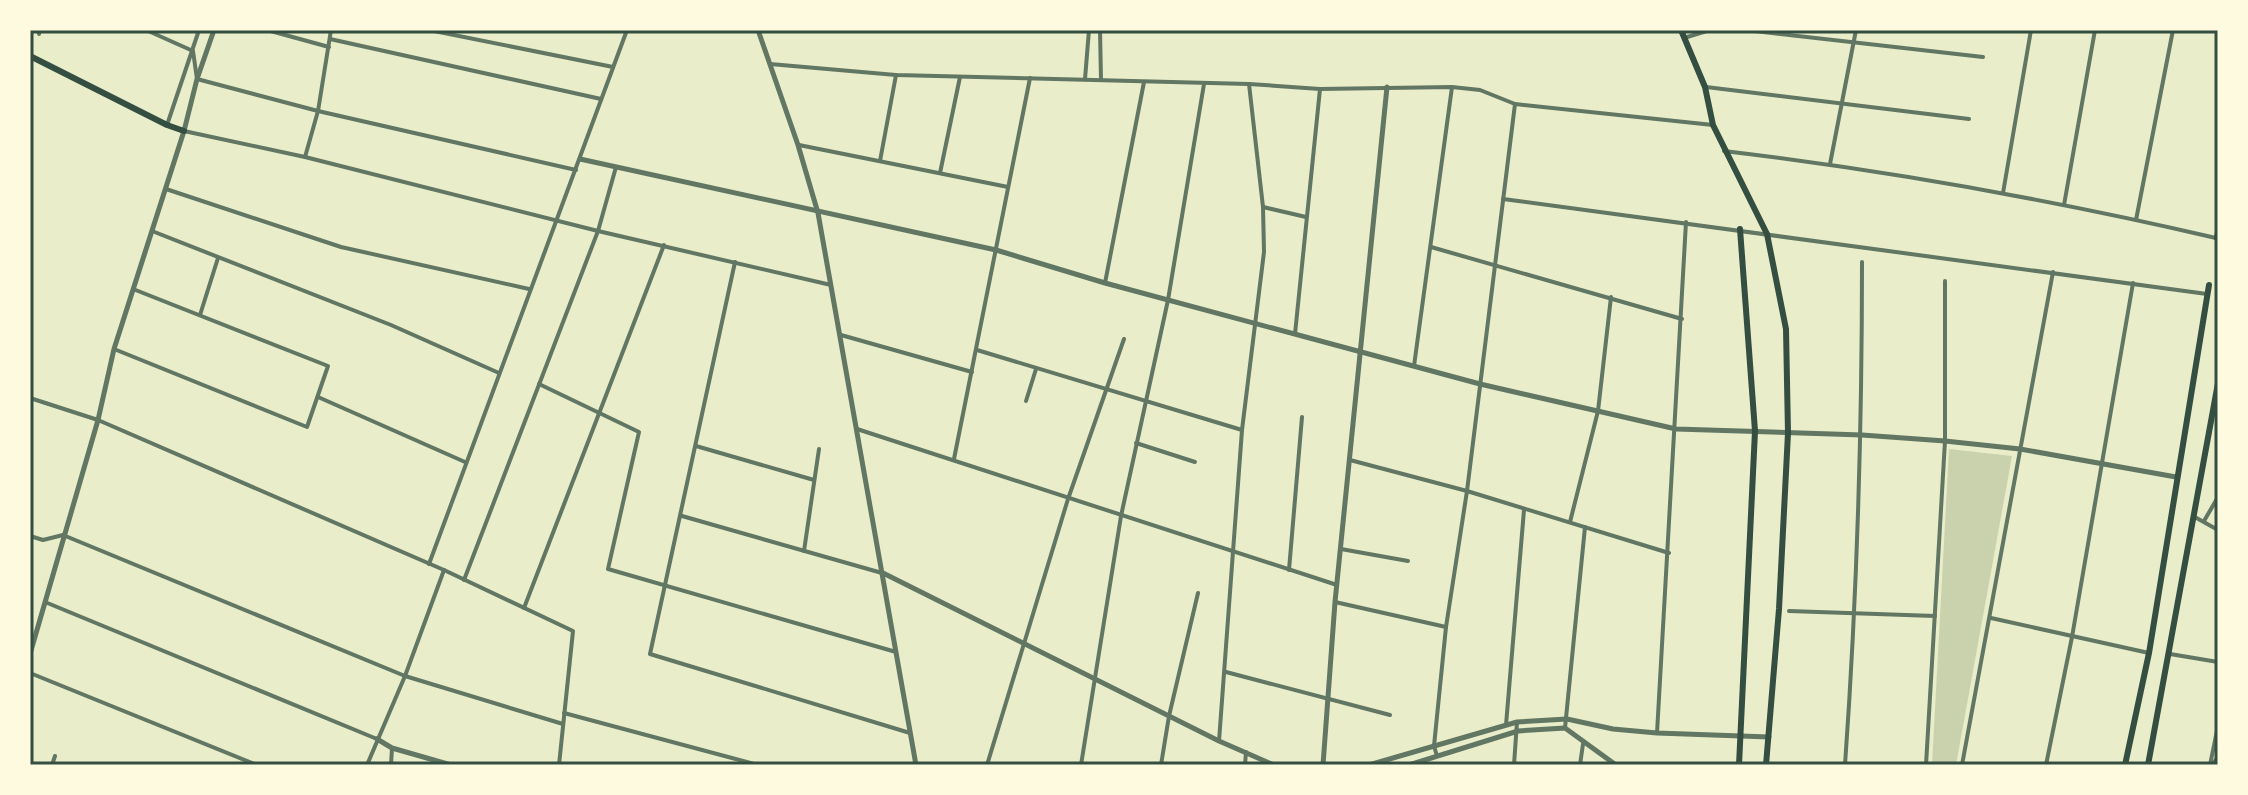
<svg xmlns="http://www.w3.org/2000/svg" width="2248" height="795" font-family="Roboto,sans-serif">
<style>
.green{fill:#cad2ad}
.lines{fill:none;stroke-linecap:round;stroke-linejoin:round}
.minor{stroke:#617663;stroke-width:4}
.tertiary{stroke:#617663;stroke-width:5}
.secondary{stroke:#344e41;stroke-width:6}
.neatline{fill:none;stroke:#344e41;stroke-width:3}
</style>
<rect width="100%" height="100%" fill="#e9edc9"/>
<path class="green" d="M1949 449 2012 456 1956 765H1932Z"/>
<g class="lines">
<g class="minor">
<path d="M146 30 193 51 197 79 318 111 576 170"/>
<path d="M267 30 329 47"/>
<path d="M429 30 613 67"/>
<path d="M1100 30 1101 80"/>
<path d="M1746 30 1983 57"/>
<path d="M39 34 40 30"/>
<path d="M1684 38 1710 30"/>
<path d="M330 39 601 99"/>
<path d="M770 64 896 75 1249 84 1320 89 1452 87 1480 90 1515 104 1713 125"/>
<path d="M1085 79 1089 30"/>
<path d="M1706 87 1969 119"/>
<path d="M167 125 199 30"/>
<path d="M184 131 305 157 598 231 831 285"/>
<path d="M799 145 1008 187"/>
<path d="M1724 151C1890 171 2053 200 2216 238"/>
<path d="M305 157 318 111 331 30"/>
<path d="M880 161 896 75"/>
<path d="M1830 164 1856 30"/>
<path d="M940 173 960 77"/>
<path d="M166 189 341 247 529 289"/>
<path d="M2003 193 2031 30"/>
<path d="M1503 199 2207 294"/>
<path d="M2064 205 2095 30"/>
<path d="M1263 207 1306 217"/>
<path d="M2136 220 2173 30"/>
<path d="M152 231 391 325 499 373"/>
<path d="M1431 247 1682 319"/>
<path d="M735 262 650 654 910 733"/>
<path d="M1105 283 1144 82"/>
<path d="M200 315 218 258"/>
<path d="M1295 334 1320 89"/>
<path d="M841 335 972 372"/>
<path d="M114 349 307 427 328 366 133 289"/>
<path d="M977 350 1242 430"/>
<path d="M1414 366 1452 87"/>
<path d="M539 384 639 432 608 569 896 652"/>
<path d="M318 397 465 462"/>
<path d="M30 398 98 420 444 570 573 631 559 765"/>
<path d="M1026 401 1036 369"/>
<path d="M857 429 1337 585"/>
<path d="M1136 443 1195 462"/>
<path d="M696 446 814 480"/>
<path d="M954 459 1030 78"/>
<path d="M1350 460 1467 491 1669 553"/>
<path d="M682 516 882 573"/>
<path d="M2193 516 2218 530"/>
<path d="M2204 521 2218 497"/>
<path d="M1570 522 1598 411 1611 297"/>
<path d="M30 536 43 540 63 535 405 676 563 724"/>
<path d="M1341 549 1408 561"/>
<path d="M804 551 819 449"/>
<path d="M429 564 627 30"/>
<path d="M1289 570 1302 417"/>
<path d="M464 580 598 231 616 167"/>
<path d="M45 602 377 739"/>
<path d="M1335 602 1446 627"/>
<path d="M524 608 664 245"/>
<path d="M1789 611 1935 616"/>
<path d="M1991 618 2149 653"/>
<path d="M2170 654 2218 662"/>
<path d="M1226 672 1390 715"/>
<path d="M30 673 257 765"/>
<path d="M564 713 758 765"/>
<path d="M1506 725 1524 510"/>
<path d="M1565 728 1585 527"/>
<path d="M1657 733 1686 222"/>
<path d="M1219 741 1242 430 1264 252 1263 207 1249 84"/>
<path d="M1437 756 1434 746 1446 627 1467 491 1515 104"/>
<path d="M52 765 55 756"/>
<path d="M367 765 405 676 444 570"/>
<path d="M391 765 392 748"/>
<path d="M987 765 1068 499 1124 339"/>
<path d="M1081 765 1121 516 1168 300 1204 84"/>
<path d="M1161 765 1169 716 1198 593"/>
<path d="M1245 765 1246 752"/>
<path d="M1514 765 1517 722"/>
<path d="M1580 765 1583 744"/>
<path d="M1845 765C1857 597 1862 430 1862 262"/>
<path d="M1926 765 1945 441V281"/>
<path d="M1962 765 2053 272"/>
<path d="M2046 765 2072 637 2133 283"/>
<path d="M2210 765 2218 726"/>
<path d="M2212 765 2218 757"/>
</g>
<g class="tertiary">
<path d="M758 30 798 145 818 213 916 765"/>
<path d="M580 159 996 250 1105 283 1480 384 1676 429 1862 435 1945 441 2020 449 2176 477"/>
<path d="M883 573 1219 741 1274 765"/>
<path d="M30 654 98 420 114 349 184 131 197 79 214 30"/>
<path d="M377 739 392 748 451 765"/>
<path d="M1323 765 1335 602 1387 87"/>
<path d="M1369 765 1517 722 1567 719 1613 729 1657 733 1769 737"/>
<path d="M1409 765 1518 731 1565 728 1616 765"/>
</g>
<g class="secondary">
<path d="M1681 30 1705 87 1713 125 1767 234 1786 329 1788 433 1779 609 1766 765"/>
<path d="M30 56 167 125 184 131"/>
<path d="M2217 238 2218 232"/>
<path d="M1739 765 1755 431 1740 229"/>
<path d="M2125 765 2149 653 2209 285"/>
<path d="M2148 765 2218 383"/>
</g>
</g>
<rect width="2248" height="795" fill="none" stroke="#fefae0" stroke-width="64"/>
<rect x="32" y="32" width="2184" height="731" class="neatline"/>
</svg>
